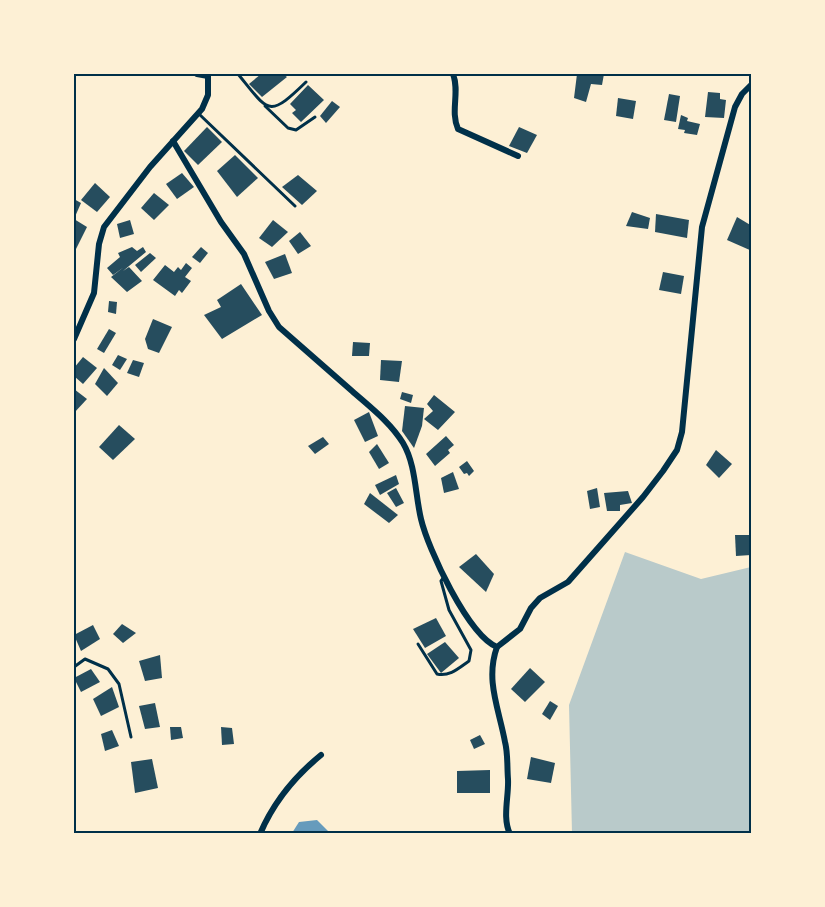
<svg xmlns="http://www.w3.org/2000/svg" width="825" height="907" font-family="Manrope,sans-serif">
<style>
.green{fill:#b9caca}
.water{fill:#669bbc}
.building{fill:#264d5e}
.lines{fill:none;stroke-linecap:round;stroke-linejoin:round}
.service{stroke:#003049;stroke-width:3}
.minor{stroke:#003049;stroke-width:6}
.neatline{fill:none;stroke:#003049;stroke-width:2}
</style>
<rect width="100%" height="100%" fill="#fdf0d5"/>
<path class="green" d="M625 552 701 579 751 567V833H572L569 705Z"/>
<path class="water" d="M317 820 330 833H292L299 822Z"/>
<g class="building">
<path d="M261 74H283L287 77 262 97 249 84Z"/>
<path d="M577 74H604L602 85 591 84 586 102 574 98Z"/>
<path d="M308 85 324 100 301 122 292 113 296 110 290 104Z"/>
<path d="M708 92 720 93V99L726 100 724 118 705 117Z"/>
<path d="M669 94 680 96 676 122 664 120Z"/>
<path d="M618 98 636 101 633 119 616 116Z"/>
<path d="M332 101 340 107 326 123 320 116Z"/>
<path d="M681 115 688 118 687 121 700 124 697 135 684 133 685 130 678 129Z"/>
<path d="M207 127 222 142 198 165 184 151Z"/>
<path d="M519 127 537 135 527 153 509 146Z"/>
<path d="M235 155 258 178 237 197 217 171Z"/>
<path d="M182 173 194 187 177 199 166 184Z"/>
<path d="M298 175 317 191 302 205 282 187Z"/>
<path d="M95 183 110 197 97 212 81 200Z"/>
<path d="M154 193 169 205 154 220 141 208Z"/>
<path d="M74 199 81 203 74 219 87 227 75 251H74Z"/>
<path d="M632 212 650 218 648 229 626 226Z"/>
<path d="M656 214 689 220 687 238 655 232Z"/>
<path d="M737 217 752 226V251L727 240Z"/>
<path d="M130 220 134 234 120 238 117 224Z"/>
<path d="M273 220 288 232 272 247 259 238Z"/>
<path d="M300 232 311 246 298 254 289 241Z"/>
<path d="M132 247 137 251 143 247 146 252 123 271 129 267 142 281 127 292 111 277 124 267 113 275 107 268 120 257 118 253Z"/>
<path d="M201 247 208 253 200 263 192 257Z"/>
<path d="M150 253 156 258 141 272 135 265Z"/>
<path d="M285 254 292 273 274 279 265 262Z"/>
<path d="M186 263 192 268 185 277 191 281 182 293 179 290 175 296 153 280 165 265 174 272 178 267 181 270Z"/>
<path d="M663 272 684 276 681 294 659 290Z"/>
<path d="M241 284 262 315 222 339 204 315 221 307 217 300Z"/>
<path d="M109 301 117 302 116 314 108 312Z"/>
<path d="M153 319 172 327 159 353 148 349 145 339Z"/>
<path d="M109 329 116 333 104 353 97 349Z"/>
<path d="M353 342 370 343 369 356H352Z"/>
<path d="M118 355 127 359 120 370 112 365Z"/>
<path d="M83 357 97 368 83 384 74 376V368Z"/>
<path d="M133 360 144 363 139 377 127 373Z"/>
<path d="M381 360 402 361 399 382 380 380Z"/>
<path d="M104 368 118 383 107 396 95 384Z"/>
<path d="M74 389 87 399 74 413Z"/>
<path d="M402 392 413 395 411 403 400 399Z"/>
<path d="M434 395 455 412 438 430 424 419 433 411 427 404Z"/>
<path d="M405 406 424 408 422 426 414 448 402 431Z"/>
<path d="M369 412 378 436 365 442 354 420Z"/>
<path d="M119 425 135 439 113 460 99 447Z"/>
<path d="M446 436 454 445 448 450 450 453 435 466 426 454Z"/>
<path d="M323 437 329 444 315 454 308 446Z"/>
<path d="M377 444 389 463 379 469 369 452Z"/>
<path d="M716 450 732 464 719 478 706 465Z"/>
<path d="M467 461 474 471 469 476 467 473 464 474 459 467Z"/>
<path d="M453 472 459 489 444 493 441 478Z"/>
<path d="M396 475 399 484 380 495 375 485Z"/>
<path d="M396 488 404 503 396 507 387 493Z"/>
<path d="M597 488 600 507 590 509 587 491Z"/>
<path d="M628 491 632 503 620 505V511H607L604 493Z"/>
<path d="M370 493 398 515 389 523 364 504Z"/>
<path d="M735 535H752L751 555 736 556Z"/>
<path d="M476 554 494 574 486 592 459 567Z"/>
<path d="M436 618 446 636 425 648 413 629Z"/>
<path d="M122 624 136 633 123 643 113 634Z"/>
<path d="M93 625 100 639 81 651 74 635Z"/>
<path d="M445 642 459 658 441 673 427 654Z"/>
<path d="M160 655 162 678 145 681 139 661Z"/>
<path d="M530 668 545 682 525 702 511 689Z"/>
<path d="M91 669 100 682 81 692 74 678Z"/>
<path d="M112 687 119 707 101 716 93 699Z"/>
<path d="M550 701 558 706 550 720 542 714Z"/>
<path d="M155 703 160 727 145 729 139 706Z"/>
<path d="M170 727H181L183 738 171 740Z"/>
<path d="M221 727 232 728 234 744 222 745Z"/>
<path d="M112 730 119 746 105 751 101 734Z"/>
<path d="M480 735 485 744 474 749 470 740Z"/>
<path d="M531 757 555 763 551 783 527 779Z"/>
<path d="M152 759 158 788 135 793 131 762Z"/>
<path d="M490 770V793H457V771Z"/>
</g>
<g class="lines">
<g class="service">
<path d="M238 74C269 112 268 119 306 82"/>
<path d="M265 106 288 128 296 130 315 117"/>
<path d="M199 114 295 206"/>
<path d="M418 644 437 674C450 677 460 667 469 661L471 650 449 610 441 581 444 577"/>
<path d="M74 667 85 659 108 669 119 684 131 737"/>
</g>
<g class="minor">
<path d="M197 74 208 76"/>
<path d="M453 74C460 92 450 111 458 129L518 156"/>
<path d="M173 141 221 222 244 254 269 311 279 327C303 348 327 369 352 391 370 407 390 422 403 443 416 465 415 494 421 519 428 549 468 635 497 647L520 629 531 608 540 598 568 582 643 497 663 471 677 450 682 432 702 227 735 107 742 94 752 84"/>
<path d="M74 339 94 293 99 244 104 227 150 167 202 109 208 95V74"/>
<path d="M497 647C485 680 499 709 505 742 508 753 507 767 508 779 509 796 502 818 510 834"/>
<path d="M260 834C274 801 294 777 321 755"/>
</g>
</g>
<rect width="825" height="907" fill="none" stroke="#fdf0d5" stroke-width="150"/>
<rect x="75" y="75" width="675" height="757" class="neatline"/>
</svg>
